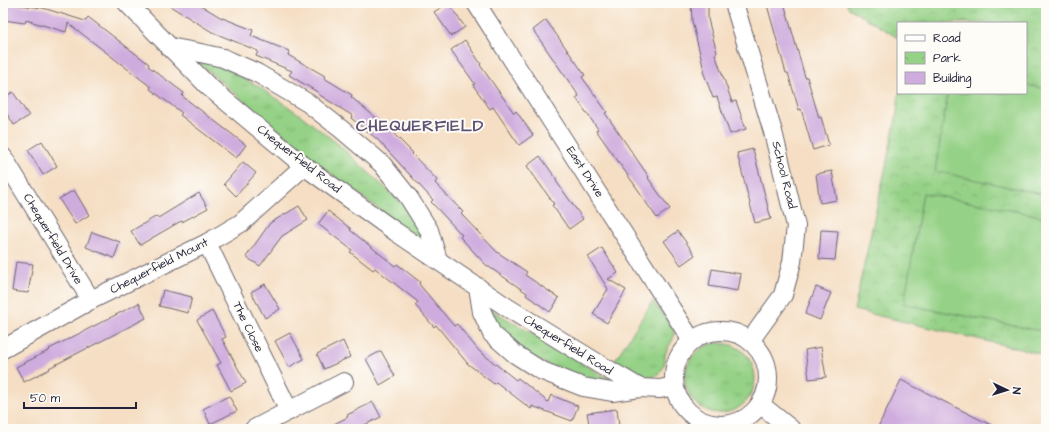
<svg xmlns="http://www.w3.org/2000/svg" width="1049" height="432" font-family="'Architects Daughter',sans-serif">
<style>
.grass{fill:url(#grass-tufts);stroke:#5c7a60}
.park{fill:url(#park-crowns);stroke:#5c7a60}
.garden{fill:#95d186;stroke:#5c7a60}
.building{fill:#cfacde}
.lines{fill:none;stroke-linecap:round;stroke-linejoin:round}
.street-casing{stroke:#6c646b;stroke-width:20}
.street{stroke:#fff;stroke-width:18}
.labels{text-anchor:middle;dominant-baseline:central;stroke-width:4;stroke-linejoin:round;paint-order:stroke}
.street-label{font-size:12px;fill:#22223b;stroke:#fdfcf7}
.district-label{font-size:16px;font-weight:bold;letter-spacing:1px;fill:#5f5274;stroke:#fdfcf7}
</style>
<defs>
<pattern id="grass-tufts" width="24" height="20" patternUnits="userSpaceOnUse"><rect width="24" height="20" fill="#95d186"/><path d="M3 7l-1-3M5 7V3M7 7l1-3M15 17l-1-3M17 17v-4M19 17l1-3" fill="none" stroke="#80b375"/></pattern>
<pattern id="park-crowns" width="20" height="18" patternUnits="userSpaceOnUse"><rect width="20" height="18" fill="#95d186"/><path d="M2 6a3 3 0 1 1 6 0M12 15a3 3 0 1 1 6 0" fill="none" stroke="#80b375"/></pattern>
</defs>
<rect width="100%" height="100%" fill="#fdfcf7"/>
<filter id="ink" filterUnits="userSpaceOnUse"><feTurbulence type="fractalNoise" baseFrequency=".025" numOctaves="2"/><feDisplacementMap in="SourceGraphic" scale="8" xChannelSelector="R" yChannelSelector="G"/><feConvolveMatrix kernelMatrix="1 2 1 2 8 2 1 2 1" color-interpolation-filters="sRGB"/></filter>
<filter id="wash" filterUnits="userSpaceOnUse"><feTurbulence type="fractalNoise" baseFrequency=".012" numOctaves="4" result="noise"/><feDisplacementMap in="SourceGraphic" scale="16" xChannelSelector="R" yChannelSelector="G"/><feGaussianBlur stdDeviation="0.9" result="paint"/><feColorMatrix in="noise" values="0 0 0 0 0 0 0 0 0 0 0 0 0 0 0 0 0 1.4 0 .05"/><feComposite in="paint" operator="in"/></filter>
<g filter="url(#wash)">
<rect width="100%" height="100%" fill="#f5dec3"/>
<g class="grass">
<path d="M199 60 222 66 259 87 299 114 338 144 401 203 424 232 430 247 320 165 199 63Z"/>
<path d="M653 301C658 309 672 324 674 332 675 341 668 345 666 352 664 356 666 361 664 365 662 373 653 379 645 378L615 360Z"/>
<path d="M490 310H492L614 382 613 385 583 384 517 348 500 330Z"/>
<circle cx="720" cy="378" r="35"/>
</g>
<path class="park" d="M846 3H1046V355L854 310 887 161 897 113 899 93H1026V23H898V38L849 8Z"/>
<g class="garden">
<path d="M1026 85 1046 89V195L935 171 948 93H1026Z"/>
<path d="M923 193 1046 217V332L904 304Z"/>
</g>
<g id="blocks">
<g class="building">
<path d="M3 3 43 8 85 21 88 17 149 64 148 66 184 93 182 96 246 145 236 158 180 115 182 113 150 89 151 87 68 23 66 32 26 20 25 23 3 20Z"/>
<path d="M165 3H197L220 17 253 30 251 36 289 51 288 55 325 76 324 78 352 95 351 97 387 127 413 153 412 154 437 180 435 183 463 212 461 214 497 252 527 272 525 275 559 298 550 312 526 295 527 293 486 265 460 237 462 235 431 202 433 200 378 140 351 118 353 116 318 94 319 93 289 75 292 71 256 56 258 51 212 32Z"/>
<path d="M448 3 465 27 451 36 434 12Z"/>
<path d="M691 3H708V19L717 53 715 54 732 102 736 101 746 129 730 134 717 97 713 98 703 71 704 70 692 21Z"/>
<path d="M773 3H784L805 77H807L819 118 821 117 829 145 813 150 801 109 799 110 788 73H786L767 5Z"/>
<path d="M546 20 585 75 582 77 607 112 605 113 649 177 648 178 670 209 657 218 640 194H641L596 130 598 129 576 98 579 96 533 30Z"/>
<path d="M465 40 481 64 480 65 514 113 516 111 533 135 519 145 493 107 490 109 473 85 475 84 451 50Z"/>
<path d="M13 92 29 116 14 125 3 107V98Z"/>
<path d="M42 141 57 166 43 175 28 150Z"/>
<path d="M753 149 771 219 755 223 737 153Z"/>
<path d="M540 156 557 180 556 181 583 219 569 229 552 205 554 204 527 166Z"/>
<path d="M243 162 256 173 236 196 224 184Z"/>
<path d="M832 171 837 200 820 203 816 174Z"/>
<path d="M74 190 89 215 75 224 59 199Z"/>
<path d="M199 193 208 208 182 222 181 221 140 245 131 231 157 216 158 218Z"/>
<path d="M299 206 308 220 282 236 260 266 246 257 270 223Z"/>
<path d="M328 211 351 229 350 230 395 266 397 264 420 282 419 284 454 326 457 324 479 351 516 380 518 378 548 402 551 395 578 406 572 421 532 406 531 409 496 382 494 384 468 364 436 325 434 327 415 305 418 302 375 268 373 270 350 252 352 250 318 224Z"/>
<path d="M821 230 838 231 835 260 819 259Z"/>
<path d="M678 231 695 255 681 265 664 241Z"/>
<path d="M92 232 120 242 114 258 86 247Z"/>
<path d="M602 248 618 273 608 279 626 290 607 323 593 314 608 289 588 257Z"/>
<path d="M16 262 33 264 28 293 12 291Z"/>
<path d="M712 269 741 274 738 291 709 286Z"/>
<path d="M265 284 280 309 265 318 251 292Z"/>
<path d="M816 287 831 293 820 320 805 314Z"/>
<path d="M163 290 192 297 188 313 159 306Z"/>
<path d="M139 303 146 318 49 368 50 369 24 382 16 367 50 350 49 349Z"/>
<path d="M212 311 226 337 222 339 246 383 231 391 217 365 221 363 197 320Z"/>
<path d="M290 333 304 359 289 367 275 341Z"/>
<path d="M343 341 350 357 324 369 317 354Z"/>
<path d="M821 347 826 377 809 379 805 350Z"/>
<path d="M381 351 395 376 380 385 366 359Z"/>
<path d="M901 380 999 429H877Z"/>
<path d="M229 396 237 411 210 424 203 409Z"/>
<path d="M373 402 381 417 356 429H324L348 417 347 415Z"/>
<path d="M617 409 619 426 597 429H590L587 413Z"/>
</g>
</g>
</g>
<g filter="url(#ink)">
<use href="#blocks" fill-opacity="0" stroke="#6c646b" stroke-width="1"/>
<g class="lines">
<defs>
<g id="street">
<path d="M127 3 208 86 304 166 396 232 508 308 599 364 640 388 660 389 674 386"/>
<path d="M476 3 692 341"/>
<path d="M734 3 773 132 796 226 792 262 783 295 750 341"/>
<path d="M169 47 196 52 223 58 257 73 308 103 341 129 382 164 409 198 429 230 438 260"/>
<path d="M3 157 91 300"/>
<path d="M207 243 289 411"/>
<path d="M478 287 482 312 492 334 515 354 540 370 583 387 612 392 640 388"/>
<circle cx="721" cy="378" r="47"/>
<path d="M3 349 91 300 207 243 241 223 304 166"/>
<path d="M760 404 791 429"/>
<path d="M254 429 344 382"/>
</g>
</defs>
<use href="#street" class="street-casing"/>
<use href="#street" class="street"/>
</g>
</g>
<g class="labels">
<g class="street-label">
<text transform="translate(299 159) rotate(38)">Chequerfield Road</text>
<text transform="translate(585 172) rotate(57)">East Drive</text>
<text transform="translate(784 175) rotate(76)">School Road</text>
<text transform="translate(53 239) rotate(59)">Chequerfield Drive</text>
<text transform="translate(159 266) rotate(-27)">Chequerfield Mount</text>
<text transform="translate(248 327) rotate(64)">The Close</text>
<text transform="translate(568 345) rotate(32)">Chequerfield Road</text>
</g>
<g class="district-label">
<text x="420" y="126">CHEQUERFIELD</text>
</g>
</g>
<rect width="1049" height="432" fill="none" stroke="#fdfcf7" stroke-width="16"/>
<rect x="897" y="22" width="130" height="72" fill="#fdfcf7" stroke="#a5a5ac"/>
<rect x="905" y="35" width="20" height="6" fill="#ffffff" stroke="#a5a5ac"/>
<text x="933" y="42" font-size="12" fill="#22223b">Road</text>
<rect x="905" y="52" width="20" height="12" fill="url(#park-crowns)" stroke="#a5a5ac"/>
<text x="933" y="62" font-size="12" fill="#22223b">Park</text>
<rect x="905" y="72" width="20" height="12" fill="#cfacde" stroke="#a5a5ac"/>
<text x="933" y="82" font-size="12" fill="#22223b">Building</text>
<g transform="translate(1007 390) rotate(94)" stroke="#fdfcf7" stroke-width="3" paint-order="stroke">
<path d="M0-3L7 15L0 10L-7 15Z" fill="#22223b"/>
<text y="-6" font-size="11" font-weight="bold" text-anchor="middle" fill="#22223b">N</text>
</g>
<path d="M24 402v6h112v-6" fill="none" stroke="#22223b" stroke-width="2"/>
<text x="30" y="402" font-size="12" fill="#22223b" stroke="#fdfcf7" stroke-width="3" paint-order="stroke">50 m</text>
</svg>
